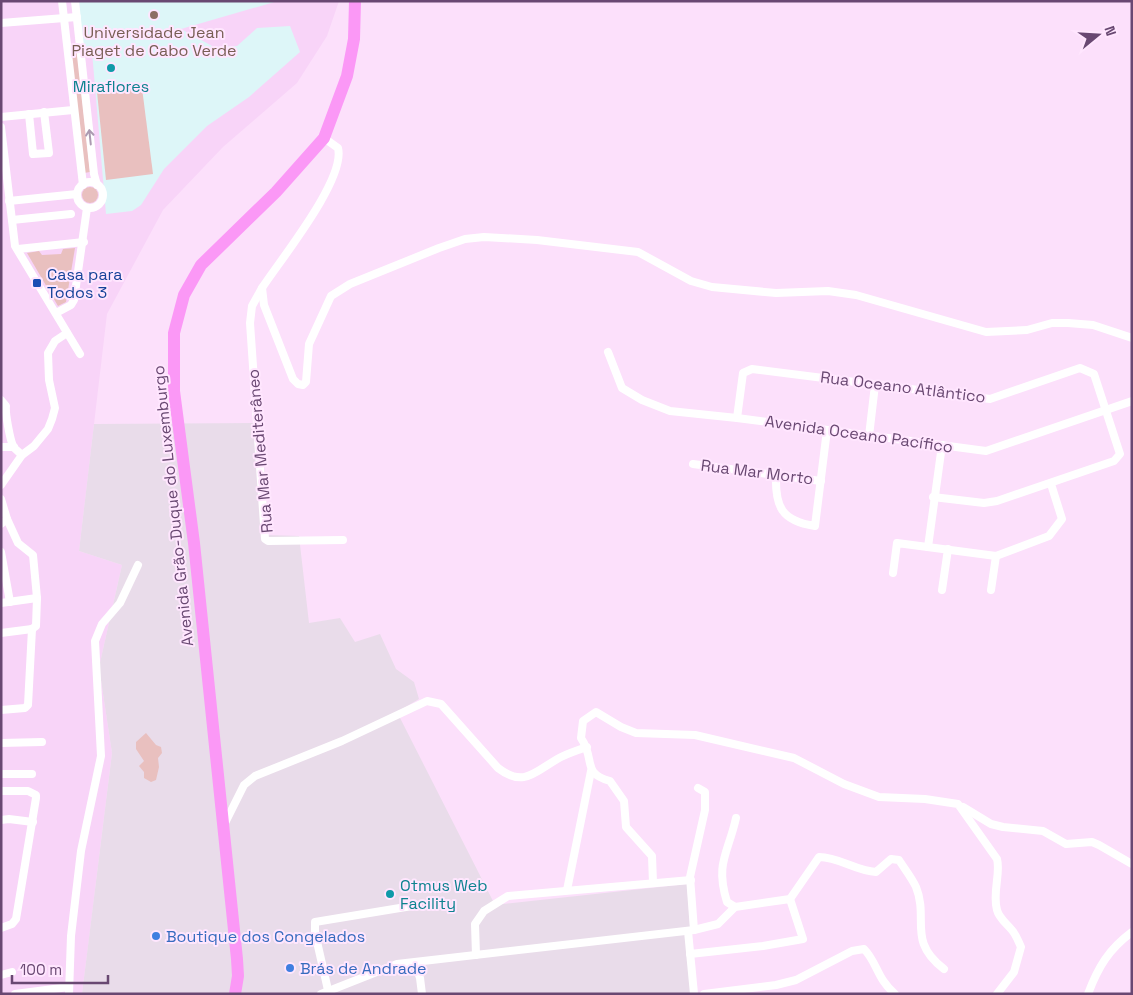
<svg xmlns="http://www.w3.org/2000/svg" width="1133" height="995" font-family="'Space Grotesk',sans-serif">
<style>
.residential{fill:#f8d4f8}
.industrial{fill:#e9dcea}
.education{fill:#ddf6f8}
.green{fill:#e9c0bf}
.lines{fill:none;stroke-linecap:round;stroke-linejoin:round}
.street{stroke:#fff;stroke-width:8}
.primary{stroke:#fb98f6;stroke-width:12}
.oneway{stroke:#ac9ab1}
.education-dot{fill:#8d6e63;stroke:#ffe6fe;stroke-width:2}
.culture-dot{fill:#0f9aa8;stroke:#ffe6fe;stroke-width:2}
.transit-dot{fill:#1a4fb4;stroke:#ffe6fe;stroke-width:2}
.shop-dot{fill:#3f7fe0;stroke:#ffe6fe;stroke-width:2}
.labels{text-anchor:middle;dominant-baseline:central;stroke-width:4;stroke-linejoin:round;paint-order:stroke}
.education-label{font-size:16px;fill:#785e54;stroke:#ffe6fe}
.culture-label{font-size:16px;fill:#0d838f;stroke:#ffe6fe}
.transit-label{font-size:16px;fill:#164399;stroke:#ffe6fe;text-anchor:start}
.street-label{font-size:16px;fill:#694872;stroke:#ffe6fe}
.shop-label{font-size:16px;fill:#366cbe;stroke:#ffe6fe;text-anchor:start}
</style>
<rect width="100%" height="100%" fill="#fce0fb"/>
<path class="residential" d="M1 1H339L327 36 297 83 223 147 163 210 107 314 79 551 122 565 99 667 112 753 82 994H1Z"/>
<path class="industrial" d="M262 423 268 535 299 536 309 623 340 618 355 642 380 634 396 669 414 682 419 699 397 712 494 903 503 904 687 884 695 994H82L112 753 99 667 122 565 79 551 94 424Z"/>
<path class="education" d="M79 1H278L181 29 214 47 237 46 257 28 290 26 300 52 249 97 207 126 164 169 141 205 132 211 106 214 92 52H83Z"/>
<g class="green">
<path d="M77 50 90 172 84 173 71 51Z"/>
<path d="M142 88 153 174 106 180 97 92Z"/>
<circle cx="90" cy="195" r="8"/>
<path d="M75 248 66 302 58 306 27 253 39 251 42 255 61 254 63 249Z"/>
<path d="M146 733 156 745 161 747 162 753 158 758 159 767 156 780 151 782 144 778V772L139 766 144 761 136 749V742Z"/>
</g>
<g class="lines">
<g class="street">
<path d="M62 1 83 185"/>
<path d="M75 1 94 174 97 185"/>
<path d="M1 23 77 17"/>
<path d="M29 114 33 154 49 153 44 112"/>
<path d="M1 117 73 110"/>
<path d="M1 127 15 246 80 354"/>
<path d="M324 138 338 148C346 179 281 259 262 288L264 305 293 379 298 384 303 385 306 382 309 344 331 296 350 284 439 248 465 239 484 237 537 240 638 252 691 281 712 287 776 293 828 291 856 295 986 332 1027 330 1052 323H1068L1093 325 1132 338"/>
<circle cx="90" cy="195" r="13"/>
<path d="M9 201 77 194"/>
<path d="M12 220 71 214"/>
<path d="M18 249 84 242"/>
<path d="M262 288 252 306 250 323 265 539 268 541 343 540"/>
<path d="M56 313 71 305 74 300 87 208"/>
<path d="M608 352 622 388 642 400 670 411 737 418 986 451 1132 401"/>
<path d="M1 400 6 406C5 413 10 439 13 446 15 450 19 452 22 455"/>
<path d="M737 418 743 373 752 369 990 399 1080 368 1094 374 1120 454 1114 461 997 501 984 503 933 497"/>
<path d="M869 436 875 385"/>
<path d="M1 447H14"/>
<path d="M693 464 821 481"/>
<path d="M776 475C775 506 781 521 815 526L827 430"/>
<path d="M1 485 22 455 34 446 48 429 52 419 55 408 49 380 48 353 55 341 67 333"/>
<path d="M1 499 7 519 1 524"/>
<path d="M7 519 18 543 33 555 37 598 36 626 32 629"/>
<path d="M928 547 942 445"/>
<path d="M1 552 10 602"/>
<path d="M893 573 897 543 996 556 1049 536 1062 519 1051 484"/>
<path d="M942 590 948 549"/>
<path d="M991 590 996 556"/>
<path d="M1 603 37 598"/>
<path d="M1 633 32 629"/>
<path d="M1 710 25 708 28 705 32 629"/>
<path d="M1 743 42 742"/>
<path d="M1 774H32"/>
<path d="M1 791H28L36 795V798L16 919 12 924 1 928"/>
<path d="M963 807 991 824 1003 827 1043 831 1066 844 1092 842 1099 845 1132 864"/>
<path d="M1 820 9 819 33 822"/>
<path d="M225 823 244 785 255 776 342 741 427 701 441 704 498 768C525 789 536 770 561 757 569 753 578 750 587 747"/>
<path d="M653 883 652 856 626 827 624 801 610 781C581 773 596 760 581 738L583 721 596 712 621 727 636 733 695 735 794 758 844 784 879 797 925 799 958 804 997 859C1001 873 992 893 997 910 999 918 1006 923 1011 929 1016 934 1018 941 1021 947L1014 972 997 994"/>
<path d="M567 890 591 771"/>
<path d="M735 907 727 902C715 863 728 854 736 818"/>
<path d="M694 930 718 924 735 907 790 899 819 857C839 857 856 871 876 872L891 859 899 860C904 868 912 878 916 887 929 919 907 941 944 969"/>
<path d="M688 931 694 994"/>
<path d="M690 954 763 946 803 939 790 899"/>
<path d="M476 955 475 924 484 911 508 896 691 880"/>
<path d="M415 963 420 978 422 994"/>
<path d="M1 975 12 972"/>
<path d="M328 990 315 933V922L418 905"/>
<path d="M15 994 69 987"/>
<path d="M69 994 71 936 81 851 101 756 95 641 102 624 120 603 138 565"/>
<path d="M321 994 397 964 694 930 690 877 705 810V792L698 788"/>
<path d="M704 994 776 985 796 980 852 951 864 949C877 962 877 979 895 994"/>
<path d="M1088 994C1098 967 1109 949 1132 932"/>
</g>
<path class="primary" d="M235 994 238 976 237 959 194 543 174 391V333L184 295 201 265 276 192 324 138 347 76 354 39 355 1"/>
</g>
<defs><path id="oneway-shaft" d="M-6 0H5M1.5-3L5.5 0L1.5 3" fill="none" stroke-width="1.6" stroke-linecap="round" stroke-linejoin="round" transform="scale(1.25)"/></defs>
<use class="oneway" href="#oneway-shaft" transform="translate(90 137) rotate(-96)"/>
<circle class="education-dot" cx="154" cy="15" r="5"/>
<g class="culture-dot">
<circle cx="111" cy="68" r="5"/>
<circle cx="390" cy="894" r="5"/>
</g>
<rect class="transit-dot" x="32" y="278" width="10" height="10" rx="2.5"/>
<g class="shop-dot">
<circle cx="156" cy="936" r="5"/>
<circle cx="290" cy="968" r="5"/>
</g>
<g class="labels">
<g class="education-label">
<text x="154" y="32">Universidade Jean<tspan x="154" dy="18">Piaget de Cabo Verde</tspan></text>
</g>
<g class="culture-label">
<text x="111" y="86">Miraflores</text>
<text x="400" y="885" text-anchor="start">Otmus Web<tspan x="400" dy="18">Facility</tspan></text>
</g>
<g class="transit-label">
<text x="47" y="274">Casa para<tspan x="47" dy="18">Todos 3</tspan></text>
</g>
<g class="street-label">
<text transform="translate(903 387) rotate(7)">Rua Oceano Atlântico</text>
<text transform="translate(859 434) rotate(8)">Avenida Oceano Pacífico</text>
<text transform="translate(260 451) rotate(-95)">Rua Mar Mediterâneo</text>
<text transform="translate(757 472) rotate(7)">Rua Mar Morto</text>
<text transform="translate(173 506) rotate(-96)">Avenida Grão-Duque do Luxemburgo</text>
</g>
<g class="shop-label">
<text x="166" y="936">Boutique dos Congelados</text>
<text x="300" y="968">Brás de Andrade</text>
</g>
</g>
<rect width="1133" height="995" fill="none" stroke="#694872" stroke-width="5"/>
<g transform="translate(1098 35) rotate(72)" stroke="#ffe6fe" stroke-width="4" paint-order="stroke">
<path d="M0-4L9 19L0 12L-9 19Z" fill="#694872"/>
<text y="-8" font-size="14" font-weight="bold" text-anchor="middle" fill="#694872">N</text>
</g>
<path d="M12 975v8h96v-8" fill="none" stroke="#694872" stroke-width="2.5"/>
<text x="20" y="975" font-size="15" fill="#694872" stroke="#ffe6fe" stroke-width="4" paint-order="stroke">100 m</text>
</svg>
